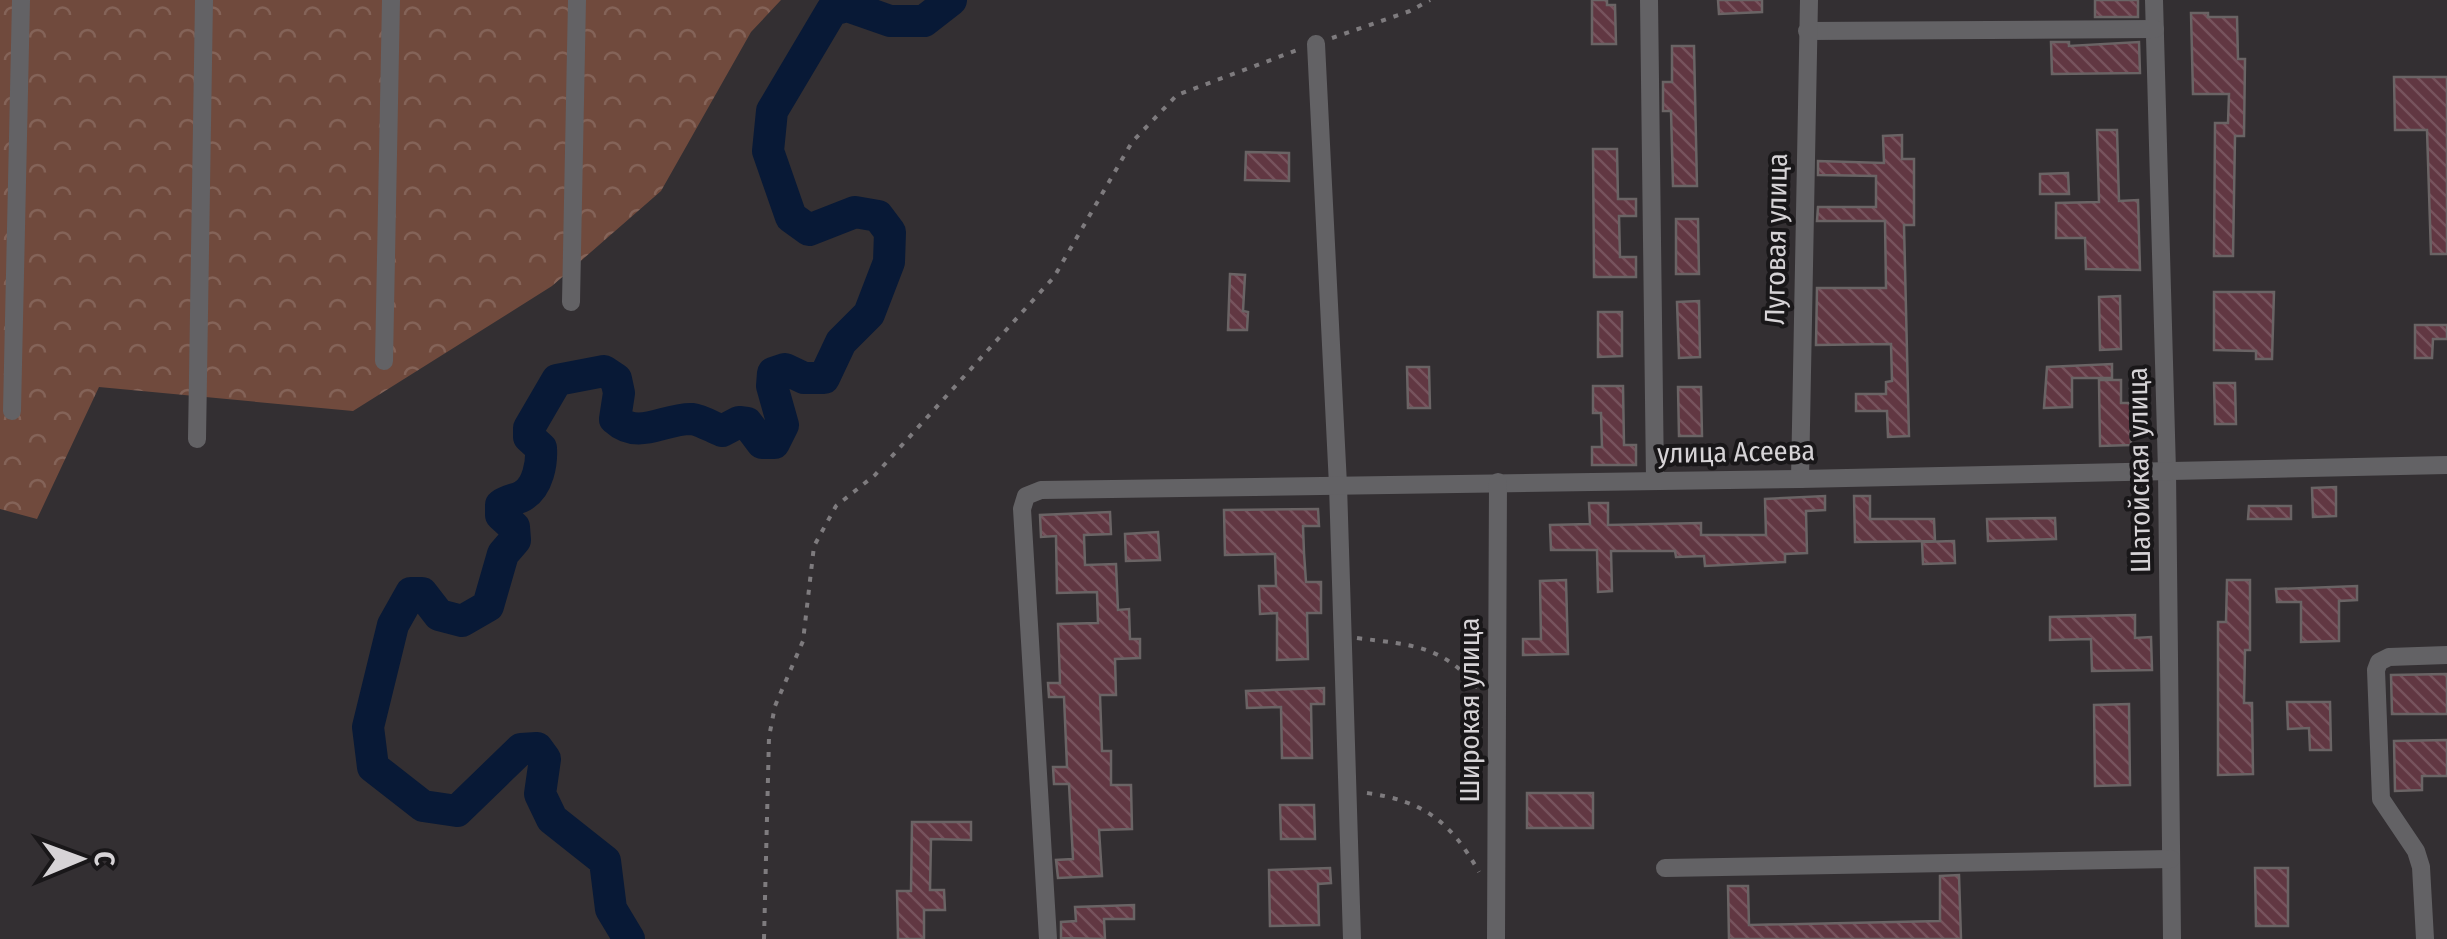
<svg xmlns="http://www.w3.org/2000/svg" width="2447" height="939" font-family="'Fira Sans Condensed',sans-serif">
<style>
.forest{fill:url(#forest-crowns)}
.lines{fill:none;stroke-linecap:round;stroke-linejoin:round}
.river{stroke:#081936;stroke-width:32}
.building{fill:url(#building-back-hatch);stroke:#6a6465;stroke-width:2.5}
.path{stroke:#7e7b7e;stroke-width:4;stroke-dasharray:5 8;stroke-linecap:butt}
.minor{stroke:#636265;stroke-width:18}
.labels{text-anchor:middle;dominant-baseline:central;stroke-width:8;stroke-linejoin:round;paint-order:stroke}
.street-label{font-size:28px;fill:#d6d3d6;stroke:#191719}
</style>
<defs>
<pattern id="forest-crowns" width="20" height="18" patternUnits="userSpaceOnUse" patternTransform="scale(2.5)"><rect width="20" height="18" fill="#704a3d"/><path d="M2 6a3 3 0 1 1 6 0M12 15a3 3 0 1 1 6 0" fill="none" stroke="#846358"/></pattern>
<pattern id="building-back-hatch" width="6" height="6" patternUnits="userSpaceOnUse" patternTransform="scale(2.5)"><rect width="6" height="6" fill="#613742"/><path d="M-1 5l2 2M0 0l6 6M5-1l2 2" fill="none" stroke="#77535d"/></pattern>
</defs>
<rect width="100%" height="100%" fill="#332f32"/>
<path class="forest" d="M0 0H781L751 32 661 191 552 286 353 411 99 387 37 519 0 509Z"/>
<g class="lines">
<path class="river" d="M629 939 611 909 605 861 552 819 540 794 545 759 537 748 521 749 457 811 423 806 373 767 368 727 393 625 411 593H422L439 615 462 621 488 606 503 554 515 540 514 527 501 515V505C509 499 517 500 524 495 538 486 542 463 541 448L529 437V428L557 380 604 371 616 379 619 393 615 419C639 441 664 418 692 419 701 420 714 428 722 431L739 422 747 423 762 443H774L783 425 772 386 773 373 785 369 804 378H824L841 342 869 314 889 262 890 232 878 216 855 212 809 230 791 217 768 151 772 111 832 10 847 6 890 21H924L951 0"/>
</g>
<g class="building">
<path d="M1592 0H1607V5H1615L1616 44H1592Z"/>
<path d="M1718 0H1762V12L1719 14Z"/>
<rect x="2095" y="0" width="43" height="17"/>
<path d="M2191 13H2208V17H2237L2238 59H2245L2244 136H2235L2233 256H2214L2215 123H2228L2229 94H2193Z"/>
<path d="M2051 42H2069V46L2139 42 2140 73 2052 74Z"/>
<path d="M1672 46H1694L1697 186H1673L1671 111H1663V82H1672Z"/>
<path d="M2394 77H2447V254H2431L2427 130H2395Z"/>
<path d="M2097 130H2117L2119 201 2138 200 2140 270 2086 269 2085 238H2056V203L2099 202Z"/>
<path d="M1902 135V159H1914V225H1904L1909 436 1888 437 1887 411H1856V394H1886V382L1892 381 1891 344 1816 345 1817 288H1886L1885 221H1817L1818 207H1876V176L1818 175V161L1884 163 1883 136Z"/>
<path d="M1593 149H1617L1618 199H1636V216H1619L1620 257H1636V277H1594Z"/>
<path d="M1246 152 1289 153V181L1245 180Z"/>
<path d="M2068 173 2069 194H2040V174Z"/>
<path d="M1676 219H1698L1699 274H1676Z"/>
<path d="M1230 274 1245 275 1243 311 1248 312 1247 330H1228Z"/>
<path d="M2214 292H2274L2272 359H2256V351L2214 350Z"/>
<path d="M2120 296 2121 349 2100 350 2099 297Z"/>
<path d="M1699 301 1700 357 1679 358 1677 302Z"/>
<path d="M1598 312H1622V356L1598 357Z"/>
<path d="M2415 325H2447V339H2433L2432 358H2415Z"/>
<path d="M2112 364V378H2072V407L2044 408 2047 367Z"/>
<path d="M1407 367H1429L1430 408H1408Z"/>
<path d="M2099 380H2121V403H2130L2131 445 2100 446Z"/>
<path d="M2214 383H2235L2236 424H2215Z"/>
<path d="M1593 386H1623L1624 445H1636V465H1592V447H1602L1601 413H1593Z"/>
<path d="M1678 387H1701L1702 436H1679Z"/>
<path d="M2336 487V516L2313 517 2312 488Z"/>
<path d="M1825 496V510L1806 511 1807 553 1785 554V562L1705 566 1704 556 1676 557 1675 551H1611L1612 591 1598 592 1597 550H1551L1550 525 1590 524 1589 503H1608V525L1701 523V535H1766L1765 499Z"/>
<path d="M1854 496H1870V519H1934L1935 541 1855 542Z"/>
<path d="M2249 506H2291V519H2248Z"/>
<path d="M1318 509 1319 526H1303L1304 553 1306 582H1321V613H1307L1308 659 1277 660V613L1260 614 1259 586H1276L1275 554 1225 555 1224 510Z"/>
<path d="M1110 512 1111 534 1084 535 1085 565 1116 564 1118 610 1129 609 1130 639H1140V658L1115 659 1116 695H1100L1102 751H1111V785H1131L1132 829 1099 830 1102 876 1058 878 1056 860 1073 859 1069 784H1054L1053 767H1067L1064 697H1049L1048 683H1060L1058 624 1098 623 1097 592 1057 593 1056 536 1041 537 1040 515Z"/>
<path d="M2055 518 2056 539 1988 541 1987 519Z"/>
<path d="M1158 532 1160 560 1126 561 1125 534Z"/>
<path d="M1954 541 1955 563 1923 564 1922 542Z"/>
<path d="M1566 580 1568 654 1523 655V639H1541L1540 581Z"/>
<path d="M2227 580H2250V650H2245L2244 703H2252L2253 774 2218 775V622H2226Z"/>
<path d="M2357 586V600L2339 601V641L2301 642V602H2277L2276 589Z"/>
<path d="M2135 615V638L2151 637 2152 670 2092 671 2091 639 2050 640V617Z"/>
<path d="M2447 674V714H2392L2391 675Z"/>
<path d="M1324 688V704H1311L1312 758H1282L1281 707 1247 708 1246 691Z"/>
<path d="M2287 702H2330L2331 750H2310L2309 728 2288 729Z"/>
<path d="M2129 704 2130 785 2095 786 2094 705Z"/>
<path d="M2447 740V776H2422V790L2395 791 2394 741Z"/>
<rect x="1527" y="793" width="66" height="35"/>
<path d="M1280 805H1314L1315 839H1281Z"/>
<path d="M912 822H971V840L931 839 930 890H944L945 910H924V939H898L897 891H911Z"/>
<path d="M1330 868 1331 883 1318 884 1319 925 1270 926 1269 870Z"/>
<path d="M2255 868H2288V926H2256Z"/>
<path d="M1959 875 1961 939H1729L1728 886H1748L1749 925 1940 921V876Z"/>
<path d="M1134 905V919H1104L1105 939 1061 938V922L1076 921 1075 907Z"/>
</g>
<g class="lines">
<g class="path">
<path d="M1332 38 1410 11 1430 0"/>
<path d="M1357 638C1412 645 1444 645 1480 691"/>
<path d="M1367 793C1424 801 1451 822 1479 872"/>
<path d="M764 939 769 737 775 706 803 641 814 546 836 506 875 475 1054 277 1132 142 1177 95 1300 49"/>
</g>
<g class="minor">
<path d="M1649 0 1655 480"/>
<path d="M2154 0 2167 471 2172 939"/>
<path d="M1807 31 2155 29"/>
<path d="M1316 44 1338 485 1352 939"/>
<path d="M571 302 577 0"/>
<path d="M384 361 391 0"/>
<path d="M12 411 21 0"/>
<path d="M197 439 204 0"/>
<path d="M1800 479 1809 0"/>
<path d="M1665 868 2171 859"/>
<path d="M1048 939 1022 509 1026 496 1041 490 1800 479 2447 465"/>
<path d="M1496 939 1498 482"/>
<path d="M2425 939 2421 867 2416 851 2381 799 2376 670 2379 662 2389 657 2447 655"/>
</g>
</g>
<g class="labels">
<g class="street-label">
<text transform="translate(1776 239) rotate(-89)">Луговая улица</text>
<text transform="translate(1736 452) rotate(-1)">улица Асеева</text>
<text transform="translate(2139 470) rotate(-91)">Шатойская улица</text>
<text transform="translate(1469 710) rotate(-90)">Широкая улица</text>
</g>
</g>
<g transform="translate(80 859) rotate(89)" stroke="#191719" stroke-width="8" paint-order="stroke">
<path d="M0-8L18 38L0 25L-18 38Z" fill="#d6d3d6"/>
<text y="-15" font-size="28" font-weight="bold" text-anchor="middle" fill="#d6d3d6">С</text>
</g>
</svg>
